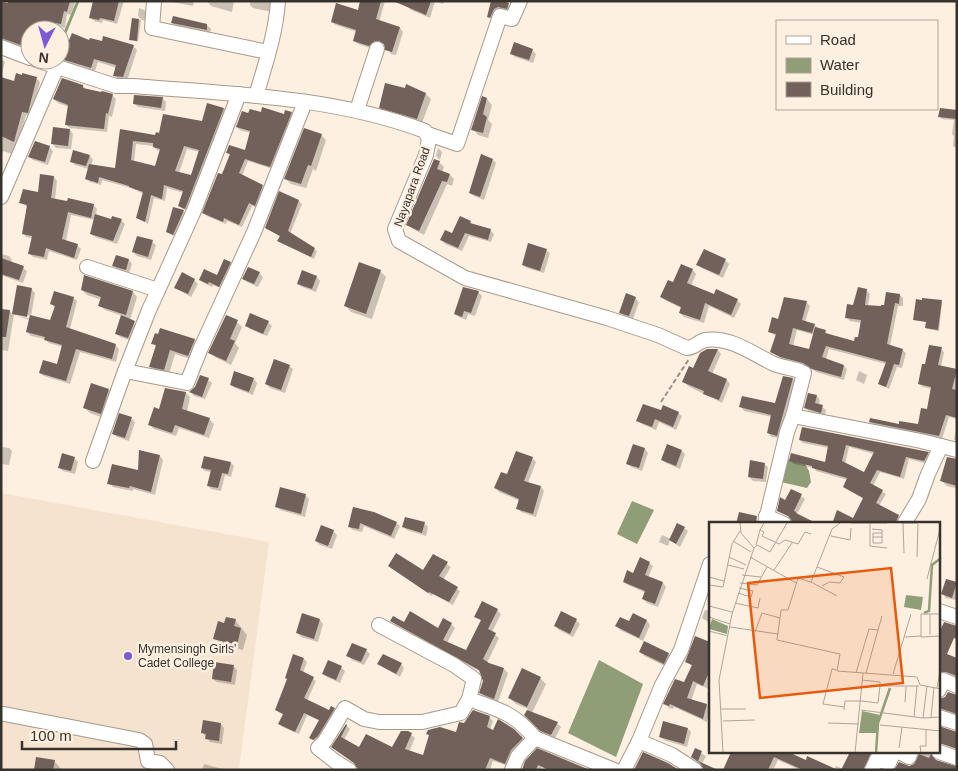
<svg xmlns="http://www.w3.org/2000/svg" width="958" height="771" font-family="Helvetica,sans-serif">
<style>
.built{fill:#f6e3cf}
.water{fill:#8f9e77}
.shadow{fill:#0003;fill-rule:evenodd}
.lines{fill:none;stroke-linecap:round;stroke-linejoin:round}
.stream{stroke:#8f9e77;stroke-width:3}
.building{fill:#72615b;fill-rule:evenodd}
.minor-casing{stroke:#a6998b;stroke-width:16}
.path{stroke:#9c9388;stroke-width:2;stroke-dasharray:5 2.5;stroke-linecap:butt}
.minor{stroke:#fff;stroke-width:14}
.poi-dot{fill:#7b5ad4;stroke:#fdf0e1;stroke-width:2}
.labels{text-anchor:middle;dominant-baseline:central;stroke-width:5;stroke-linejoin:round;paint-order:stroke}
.street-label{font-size:12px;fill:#37322c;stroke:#fdf0e1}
.poi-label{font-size:12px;fill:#37322c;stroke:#fdf0e1;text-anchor:start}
.inset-river{fill:none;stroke:#8f9e77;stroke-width:2.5}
.inset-road{fill:none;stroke:#aea499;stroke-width:1}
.view{fill:#e8590c;fill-opacity:0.15;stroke:#e8590c;stroke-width:2.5}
.inset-edge{fill:none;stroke:#37322c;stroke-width:2.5}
</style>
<rect width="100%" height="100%" fill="#fdf0e1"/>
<path class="built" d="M1 493 269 542 239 770H1Z"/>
<g class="water">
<path d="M795 458 802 459 809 471 811 482 807 488 781 482 784 465 789 459Z"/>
<path d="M632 501 654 510 637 544 617 534Z"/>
<path d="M599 660 643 684 616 757 568 733Z"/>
</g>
<g class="shadow">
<path d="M15 1H75L71 15 67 14 65 28 59 26 58 30H30V51L9 42 1 43V3L14 6Z"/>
<path d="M94 1H124L117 24 103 20 102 23 94 21 90 17Z"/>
<path d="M167 1H194L193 6Z"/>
<path d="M207 1H234L232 12 211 6Z"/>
<path d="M250 1H274L272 12 253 8 250 5Z"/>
<path d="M361 1H385L379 22 400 28 403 32 396 55 391 54 384 44H379L373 49 358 44 355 41 357 32 336 25 332 22 359 12Z"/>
<path d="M410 1H435L430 18 411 10 407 6Z"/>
<path d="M435 1H444L443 4Z"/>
<path d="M498 1 509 5 512 8 511 12 492 20 489 17Z"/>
<path d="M139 8 144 10 148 13 147 21 142 20 138 16Z"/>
<path d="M133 19 141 20 138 42 130 39Z"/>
<path d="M172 23 207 25 211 29 210 33 176 26Z"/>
<path d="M90 42 133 46 137 50 127 81 118 79 114 75 117 68 98 62 95 71 57 60H60V51L65 52Z"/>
<path d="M532 50 536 54 533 63 515 57 511 53Z"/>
<path d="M1 58 5 62 1 76Z"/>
<path d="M1 78 15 82 36 78 40 82 31 116 26 115 15 155 3 151 1 157Z"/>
<path d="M83 86 86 89 112 95 116 99 112 117 109 116 107 132 70 128 66 125 69 107 58 103 54 99Z"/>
<path d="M407 86 426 94 431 99 422 123 385 112 380 107 406 89Z"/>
<path d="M162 98 166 102 165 111 138 107 134 103Z"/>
<path d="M487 99 492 105 488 120 492 124 488 138 478 135 473 129Z"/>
<path d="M224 109 227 112 189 211 183 209 179 206 184 193 167 188 165 201 154 198 148 224 138 217 144 194 131 188 102 180 101 185 90 182 86 179 89 169 75 165 71 161 90 156 93 160 91 165 116 169 121 131 156 136 203 122ZM136 144 153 146 157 150 161 151 155 167 134 162ZM187 149 200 152 191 176 179 173Z"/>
<path d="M957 111V148L953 146 954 136 952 134 954 120 942 119 940 116Z"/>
<path d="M291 113 294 116 273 169 248 161 242 176 266 189 258 208 252 206 242 227 227 221 226 224 207 216 204 213 231 156 227 152 246 151 251 133 240 130 237 127 262 114 285 115Z"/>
<path d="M70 130 73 134 71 149 56 148 53 144Z"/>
<path d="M321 135 326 140 316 171 313 169 306 188 291 184 286 179Z"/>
<path d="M49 147 53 151 48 165 33 160 29 157Z"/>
<path d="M438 148 442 152 440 160 436 156Z"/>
<path d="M493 160 496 163 484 200 474 196 470 193Z"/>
<path d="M439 162 444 167 442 172 450 175 454 179 452 186 447 184 424 235 413 229 408 224Z"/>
<path d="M54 177 57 181 55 200 93 205 97 209 96 215 112 221 121 220 125 224 117 244 95 237 91 234 95 220 71 215 66 241 78 246 81 249 77 260 49 251 47 260 33 257 30 254 33 238 26 237 23 233 28 207 21 203 39 194Z"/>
<path d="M280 193 299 201 302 204 290 234 317 251 314 259 282 243 279 241 281 237 266 228Z"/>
<path d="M183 211 187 215 177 238 168 232Z"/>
<path d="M470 222 473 225 490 230 494 234 491 242 469 236 462 251 445 244 442 240 453 234Z"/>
<path d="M152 242 156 245 151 260 137 256 133 252Z"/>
<path d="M546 250 550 253 544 273 527 268 523 265Z"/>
<path d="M1 254 9 256 12 260 11 263 23 268 27 271 23 283 3 276 1 287Z"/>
<path d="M116 256 129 260 132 264 129 273 117 269 113 265Z"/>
<path d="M725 260 729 264 723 278 702 268 698 265Z"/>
<path d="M230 263 234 267 223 289 213 285 212 287 204 283 200 280 218 277Z"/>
<path d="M693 270 696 274 691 286 714 295 737 300 741 304 734 318 709 306 704 323 684 317 680 313 681 308 665 300 661 296 674 284Z"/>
<path d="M380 271 386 277 372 319 351 312 346 306Z"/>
<path d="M302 272 317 277 320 281 316 292 302 287 298 283Z"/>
<path d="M259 273 263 277 258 287 247 282 244 279Z"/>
<path d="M194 280 198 284 191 297 176 288Z"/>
<path d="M18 287 31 289 35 293 31 316 16 313V316L14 314 8 351 1 350V310L10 311 13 315Z"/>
<path d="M82 290 133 292 137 297 130 320 138 326 132 341 120 337 116 333 123 316 105 310 100 306 102 300 87 295Z"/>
<path d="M866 290 870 294 868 306 882 308 900 295 903 298V306H898L890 346 902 350 906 353 902 368 897 367 889 389 879 384 886 364 829 349 826 360 844 366 847 369 844 380 816 372 808 366 785 360 772 352 776 336 769 332 779 320 806 302 810 306 805 322 814 325 829 334 855 342 859 339 862 323 850 321 846 317ZM797 330 814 335 810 351 793 346Z"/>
<path d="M478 292 482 296 475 316 468 314 466 320 459 317 455 314Z"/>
<path d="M73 298 77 301 70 329 115 345 119 349 116 362 80 352 70 384 44 376 40 373 57 365 63 347 49 343 45 339 31 336 27 332 30 320 16 316 51 322 55 308 52 304Z"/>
<path d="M635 298 639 302 633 319 624 316 620 312Z"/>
<path d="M941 302 942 303 939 331 928 329 926 328 927 322 914 319Z"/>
<path d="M237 322 242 327 235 343 239 348 231 365 215 357 210 352Z"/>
<path d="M268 322 272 326 267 336 250 329 246 325Z"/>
<path d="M161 329 195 340 200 345 194 360 175 354 169 374 156 372 151 366 156 347 153 343 159 336Z"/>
<path d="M941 349 944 352 941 367 957 371V419L949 417 942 439 874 425 870 422 900 426H919L928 411 932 389 923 387 919 384 926 366Z"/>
<path d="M707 350H718L721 354 712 374 727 380 730 384 722 403 688 386 684 382Z"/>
<path d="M289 366 293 369 285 393 270 388 266 384Z"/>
<path d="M859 371 867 375 864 384 856 380Z"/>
<path d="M235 373 254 379 257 383 253 395 235 388 231 385Z"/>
<path d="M784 377 793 379 796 383 781 438 772 437 768 433 772 417 744 411 741 407 776 405Z"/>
<path d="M208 380 212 383 205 399 194 396 191 392Z"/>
<path d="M165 389 186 393 190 397 187 412 209 419 214 424 209 438 179 428 176 436 154 429 149 424 160 411Z"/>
<path d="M109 390 115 396 106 419 90 413 85 408Z"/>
<path d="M817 396 820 400 819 405 826 410 825 415 809 411 805 408Z"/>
<path d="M661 412 678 413 682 416 676 430 659 422 656 430 642 424 638 421Z"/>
<path d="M131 418 135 422 129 441 117 437 113 434Z"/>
<path d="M956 431H957V443L954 439Z"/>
<path d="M800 440 928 453 931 456 928 464 909 459 904 479 880 472 873 486 886 494 879 506 898 516 902 519 900 524H850L864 499 844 487 848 480 816 471 814 468 794 464 790 461 826 463 829 448 803 443ZM849 447 874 454 864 474 845 464Z"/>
<path d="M634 445 645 449 648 453 642 471 631 467 627 463Z"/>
<path d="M1 447 9 448 12 451 9 465 1 464Z"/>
<path d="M682 451 685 454 680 469 666 463 662 460Z"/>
<path d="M160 456 163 460 155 495 133 489V491L113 487 109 483 139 472Z"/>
<path d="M74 458 78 462 75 474 63 471 59 467Z"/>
<path d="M532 458 536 462 528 483 541 487 544 491 536 517 521 512 518 508 520 501 499 492 496 488 508 475Z"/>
<path d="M957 459V490L955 488 947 486 942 481Z"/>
<path d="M231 463 234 466 231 477 225 475 221 491 211 489 208 485 211 472 205 471 202 468Z"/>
<path d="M764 464 768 467 766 482 753 481 749 477Z"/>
<path d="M791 490 805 499 797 514 791 518 778 511Z"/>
<path d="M305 495 309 499 305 517 280 510 276 506Z"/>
<path d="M354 508 396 523 400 526 394 539 364 526 362 532 353 530 350 527Z"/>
<path d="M424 523 428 527 426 536 407 530 403 527Z"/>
<path d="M684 528 688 531 680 547 670 540 668 546 659 542 662 535 671 539Z"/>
<path d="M333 531 337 535 332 549 320 545 316 541Z"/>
<path d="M434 555 451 567 443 580 460 591 453 605 433 594 432 596 393 569 424 572Z"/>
<path d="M649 563 653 566 648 578 663 583 666 587 658 607 647 603 643 599 646 593 628 585 624 582Z"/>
<path d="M956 584V600L946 598 943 594Z"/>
<path d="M497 610 501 614 492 632 499 638 487 663 504 669 508 673 498 702 485 697 481 693 484 681 481 672 395 624 391 621 439 629 451 624 455 628 447 643 467 652 482 621 476 616Z"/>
<path d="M705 610 710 611V623L702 618Z"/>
<path d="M235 620 247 635 243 650 221 644 215 638Z"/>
<path d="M320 620 323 624 318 642 301 637 298 633Z"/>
<path d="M576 620 580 624 573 637 559 630 555 626Z"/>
<path d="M647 621 650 625 643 641 620 630 616 626Z"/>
<path d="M939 624 944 626 941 652 957 659V678L951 675 941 677 939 680Z"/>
<path d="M696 638 710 643V681L708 686 710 687V697L707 695 709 689 697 684 691 701 707 705 710 709 707 722 674 707 673 709 669 708 665 704 685 683 692 666 686 661Z"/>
<path d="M645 643 669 654 672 658 667 667 644 656 641 652Z"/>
<path d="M366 650 370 654 364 665 352 660 348 656Z"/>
<path d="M304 659 307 662 303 673 316 681 307 701 329 712 334 709 337 712 317 743 311 738 320 721 307 715 299 734 283 727 280 724 284 715 276 710Z"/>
<path d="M379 664H401L404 668 400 677Z"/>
<path d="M233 666 237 670 235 685 217 682 213 679Z"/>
<path d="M341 667 345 671 340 683 327 677 323 673Z"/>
<path d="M540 678 546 684 532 713 557 723 561 727 555 738 545 734 526 715 528 709 516 704 510 698Z"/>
<path d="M957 696V716L947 712 939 713V700Z"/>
<path d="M489 717 493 721 490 730H513L526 742 509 766 493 761 490 770H359L358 766 333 747 346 725 350 729 344 740 360 748 393 749 408 732 415 738 409 752 424 757 430 736 428 734H457L465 724Z"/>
<path d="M221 724 224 728 222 744 210 742 202 732Z"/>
<path d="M688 729 691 732 687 747 664 740 660 737Z"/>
<path d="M695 750 706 756 702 764 704 767 696 761Z"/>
<path d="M785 752 806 762 834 770 836 766 843 769 863 752H890L868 770H800L778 760 773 770 769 768 725 770Z"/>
<path d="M920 752H934V759L936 762 957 767V770H902L915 765 921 755Z"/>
<path d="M54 761 62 770H35Z"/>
<path d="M526 762 587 770H547L542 767 540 770H523Z"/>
<path d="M204 764 223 769 225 770H202Z"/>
</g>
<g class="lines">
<path class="stream" d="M60 45 78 1"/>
</g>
<g class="building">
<path d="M8 1H70L67 12 64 11 61 24 55 23 53 30H30L26 47 1 38V2L8 3Z"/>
<path d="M93 1H119L114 21 100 18 99 20 89 18Z"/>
<path d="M360 1H381L376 19 400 27 392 52 385 50 384 44 379 41H375L369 46 353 41 356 30 331 22 336 3 358 10Z"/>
<path d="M393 1H431L426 15Z"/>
<path d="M491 1H502L509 3 507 9 498 7 494 9 490 18 487 17Z"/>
<path d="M173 16 207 24V30L171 23Z"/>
<path d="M132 18 139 19 137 41 129 40Z"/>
<path d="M72 33 89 40 90 38 102 41 103 36 134 45 123 77 113 76 116 65 94 59 91 68 61 59Z"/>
<path d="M514 42 533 49 529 60 510 54Z"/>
<path d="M16 73 22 75V73L37 77 28 113 22 112 14 142 1 136V77L14 81Z"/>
<path d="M62 78 83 85V88L101 92 102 91 113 94 108 114 106 113 104 129 65 125 68 105 53 99Z"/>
<path d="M385 83 405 88 406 84 426 93 417 119 379 108Z"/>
<path d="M134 95 163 97 161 108 133 104Z"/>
<path d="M482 96 487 98 483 114 487 117 483 133 471 130Z"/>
<path d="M207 103 224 108 185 209 178 206 183 191 164 185 162 199 151 195 145 222 136 218 143 192 129 187V186L99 177 98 183 85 179 89 164 115 168 120 129 155 135 156 132 159 133 163 114 202 121ZM133 141 153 143V147L160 149 155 166 131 160ZM184 146 199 150 191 175 175 171Z"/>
<path d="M262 107 284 114 285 110 292 112 270 167 245 159 239 173 263 185 255 206 249 203 239 225 224 218 223 222 202 213 218 173 222 174 230 154 226 153 229 145 245 150 250 131 236 127 242 111 248 113 250 109 261 112Z"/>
<path d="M940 108 957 110V119L938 117Z"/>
<path d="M53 127 70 129 68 146 51 144Z"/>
<path d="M304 128 322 134 311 166 308 165 301 184 284 179Z"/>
<path d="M35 141 50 146 45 162 28 157Z"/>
<path d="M73 150 90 155 86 166 70 162Z"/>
<path d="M481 154 493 159 480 197 469 193Z"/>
<path d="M434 159 440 161 437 169 450 174 447 182 442 181 419 231 406 225Z"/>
<path d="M40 174 54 176 51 198 67 201 68 198 94 204 91 218 68 212 62 239 78 244 74 258 46 248 44 257 28 254 32 236 22 234 27 205 19 203 23 189 38 192Z"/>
<path d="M279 191 299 200 288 231 315 248 311 257 277 241 280 236 265 228Z"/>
<path d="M173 207 184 210 173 235 166 232Z"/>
<path d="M95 214 111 219 112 216 122 219 113 241 90 234Z"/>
<path d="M460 216 471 221 470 223 491 229 488 240 465 233 458 248 440 240 445 230 452 233Z"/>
<path d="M137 236 153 240 148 257 132 252Z"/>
<path d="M528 243 547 249 540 271 522 265Z"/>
<path d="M704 249 726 259 719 275 696 265Z"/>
<path d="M116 255 129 259 126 270 112 266Z"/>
<path d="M1 258 24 266 19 280 1 274Z"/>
<path d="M224 259 231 262 219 287 209 282 208 284 199 280 204 269 217 275Z"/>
<path d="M359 262 381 270 366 314 344 306Z"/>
<path d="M681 264 693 269 687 283 714 294 716 289 738 299 731 315 705 303 700 320 679 313 681 307 660 297 668 280 673 282Z"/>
<path d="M248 267 260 272 254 284 242 279Z"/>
<path d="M302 270 317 276 312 289 297 284Z"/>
<path d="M182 272 195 279 188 294 174 288Z"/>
<path d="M84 275 133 291 126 315 98 306 101 297 81 290Z"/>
<path d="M17 285 32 288 27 317 12 314Z"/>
<path d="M463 287 479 291 471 313 464 311 462 317 454 314Z"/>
<path d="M858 287 867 289 865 305 881 306V305H884L886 292 900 294 899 304 895 303 887 344 903 349 899 365 894 364 886 387 878 384 886 362 826 346 822 357 844 365 841 377 812 369 803 363 780 357 770 352 776 334 768 332 772 317 778 319 784 297 807 301 802 320 815 324 812 333 793 328 789 344 809 349 815 327 826 330 825 333 854 341 855 337H858L861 320 845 318 847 304 853 305Z"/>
<path d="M54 291 74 297 66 327 116 344 112 359 76 349 66 381 39 373 43 360 57 364 62 345 44 340 45 337 26 332 30 315 50 320 55 306 50 304Z"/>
<path d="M626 293 636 297 629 316 619 313Z"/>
<path d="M922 298 942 300 938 330 925 328 926 322 913 320 916 299 922 300Z"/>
<path d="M1 309 10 310 6 337H1Z"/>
<path d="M250 313 269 321 263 334 245 326Z"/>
<path d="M121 315 135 321 128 338 115 334Z"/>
<path d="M226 315 238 320 230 339 235 341 226 361 208 353Z"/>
<path d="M160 328 195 339 188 356 170 350 164 370 149 367 156 345 151 344 155 333 158 334Z"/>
<path d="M929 345 942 347 938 365 957 369 952 389 957 390V418L946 415 939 436 869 422 870 418 899 424V421L918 424 921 408 927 409 931 387 918 384 922 364H925Z"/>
<path d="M707 349H718L708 371 727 379 719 400 703 394 704 391 682 382 689 366 693 368 700 353Z"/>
<path d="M274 359 290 365 281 390 265 384Z"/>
<path d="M234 371 254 378 249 392 230 385Z"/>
<path d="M200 375 209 378 202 397 189 392 195 387Z"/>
<path d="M783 376 793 378 777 436 767 433 771 415 739 407 742 396 775 403Z"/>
<path d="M91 383 109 389 101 414 83 408Z"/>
<path d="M165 388 186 392 182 409 210 418 204 435 175 425 172 433 148 425 154 407 159 409Z"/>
<path d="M808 393 817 395 815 403 823 405 821 413 804 408Z"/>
<path d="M643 404 661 410 663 405 679 412 673 427 655 419 652 427 636 421Z"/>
<path d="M119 413 132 417 125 438 112 434Z"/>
<path d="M802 427 929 452 924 461 906 457 900 477 877 470 870 483 883 490 876 503 899 515 895 524H832L837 510 853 518 863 498 843 487 847 478 812 468V466L789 461 791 453 825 462 828 446 799 440ZM846 445 874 452 864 472 842 461Z"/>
<path d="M633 444 645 448 639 468 626 464Z"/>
<path d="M667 444 682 450 676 466 661 460Z"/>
<path d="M139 450 160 455 151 492 130 486 129 488 107 484 112 464 138 470Z"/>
<path d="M516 451 533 457 524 481 541 486 533 514 516 509 519 499 494 488 501 472 507 474Z"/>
<path d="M62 453 75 457 71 471 58 468Z"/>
<path d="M204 456 231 462 228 474 222 473 218 488 207 486 211 470 201 468Z"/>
<path d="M947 457 957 459V486L940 481Z"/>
<path d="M750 460 765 463 763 479 748 477Z"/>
<path d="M280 487 306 494 301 514 275 507Z"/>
<path d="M791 489 802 494 794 511 796 512V513L818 524H794L788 516 777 511 780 497 785 500Z"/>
<path d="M353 507 374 512 397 522 391 536 360 523 359 529 348 527Z"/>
<path d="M739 512 757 516 756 524H736Z"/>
<path d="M405 517 425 522 422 533 402 527Z"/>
<path d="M677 523 685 527 676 544 669 540Z"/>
<path d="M321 525 334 530 328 546 315 541Z"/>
<path d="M396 553 423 570 433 554 448 562 439 576 458 587 449 602 429 592 428 593 388 566Z"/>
<path d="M640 557 650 562 645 575 663 582 655 604 642 599 645 591 623 582 627 570 633 573Z"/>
<path d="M946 579 957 582 952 598 941 594Z"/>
<path d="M482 601 498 609 488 629 496 633 483 659 489 663 504 668 494 699 479 693 483 681 479 670 390 621 393 616 404 622 410 611 438 628 443 618 452 623 443 640 466 650 481 620 474 617Z"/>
<path d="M561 611 577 619 570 634 554 626Z"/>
<path d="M302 613 320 619 314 639 296 633Z"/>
<path d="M633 613 647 620 639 638 615 626 620 617 629 621Z"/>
<path d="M226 617 236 619 234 626 241 628 237 645 213 639 218 621 224 623Z"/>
<path d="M944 622 957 626V639L954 638 947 654 957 658V676L946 672H939V634Z"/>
<path d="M695 636 710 642V670L703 686 693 681 687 698 707 704 703 719 670 704 669 706 663 704 675 679 684 682 692 665 685 662Z"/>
<path d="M644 641 669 653 664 664 639 652Z"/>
<path d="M352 643 367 649 361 662 346 656Z"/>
<path d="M293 654 304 658 300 670 314 677 304 698 329 710 331 706 335 708 318 736 313 740 309 738 319 720 304 713 295 732 278 724 283 714 275 710 287 679 285 678Z"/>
<path d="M383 654 402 663 396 674 377 664Z"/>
<path d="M328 660 342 666 336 680 322 674Z"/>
<path d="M214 662 234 665 231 682 212 679Z"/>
<path d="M522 668 541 677 527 707 508 698Z"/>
<path d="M948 692 957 695V714L939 708V699L945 697Z"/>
<path d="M473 710 490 716 487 727 493 730 498 719 514 729 523 738 511 750 505 764 490 758 485 770H358L354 763 331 747 346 724 347 725 341 737 359 747 366 734 392 747 401 731H408L412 733 405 749 423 755 429 735 426 734 428 730 440 727 456 732 459 722 464 723Z"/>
<path d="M527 710 558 722 551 735 540 731 524 715Z"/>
<path d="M203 720 221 723 219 741 205 739 206 734 201 733Z"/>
<path d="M663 721 688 728 684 744 659 737Z"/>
<path d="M939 726 957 732V749L939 743Z"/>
<path d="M537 748 590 770H549L538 765 536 770H522L525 761Z"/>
<path d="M695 748 702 751 698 761 718 770H704L700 763 691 757Z"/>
<path d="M643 752 668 763 679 770H634Z"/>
<path d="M731 752H788L806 760 807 756 838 770H803L774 757 768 770H723Z"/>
<path d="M850 752H872L863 770H841Z"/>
<path d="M919 754 929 758 931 754 936 760 956 766 955 770H894L899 762 909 766 914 764Z"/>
<path d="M36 757 55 760 53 770H34Z"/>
</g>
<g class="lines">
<defs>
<g id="minor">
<path d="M154 1 152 28 268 52"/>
<path d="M1 47 30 58"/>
<path d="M36 60 116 86H133C230 94 332 96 425 131L429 139 426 155 395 229 399 241 465 278 607 318 658 335 687 348C694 348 698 342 705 340 730 336 753 354 774 364 784 368 795 368 804 373L793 416 787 432 765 524"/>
<path d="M256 96C265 65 276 33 278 1"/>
<path d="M357 110 377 49"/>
<path d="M428 134 457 144 500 16 512 19 520 1"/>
<path d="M1 197 57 67"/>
<path d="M87 267 158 290"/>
<path d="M125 371 149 310 193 213 239 94"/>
<path d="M793 416 921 441 957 450"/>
<path d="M93 461 125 371 187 383 200 350 254 232 305 102"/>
<path d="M766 516 784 524"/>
<path d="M904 524 919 499 928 474 941 446"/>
<path d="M939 611 957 617"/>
<path d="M379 625 454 665 474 679 469 699C499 710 513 712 535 738"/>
<path d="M939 690 943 680 957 686"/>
<path d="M4 714 139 740 145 744 148 761 160 763 167 770"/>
<path d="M939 717 957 723"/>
<path d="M639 741 672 755 695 770"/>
<path d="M899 752 909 757 911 752"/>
<path d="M939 752 957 758"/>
<path d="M349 770 336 762 318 748 325 741 345 708 364 719 379 722H422L461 713 469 699"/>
<path d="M512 770 518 756 535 738 614 770"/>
<path d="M624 770 639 741 662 685 681 650 710 564"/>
<path d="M872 770 877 759 889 763 894 752"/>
</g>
</defs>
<use href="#minor" class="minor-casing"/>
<path class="path" d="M661 402 689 359"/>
<use href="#minor" class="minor"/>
</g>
<circle class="poi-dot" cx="128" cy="656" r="5"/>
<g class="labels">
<g class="street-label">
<text transform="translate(412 187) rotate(-70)">Nayapara Road</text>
</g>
<g class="poi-label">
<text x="138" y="649">Mymensingh Girls'<tspan x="138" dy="14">Cadet College</tspan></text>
</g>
</g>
<g transform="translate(709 522)">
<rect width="231" height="231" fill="#fdf0e1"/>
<path d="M197 73 214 75 212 88 195 85ZM3 97 19 104 18 112 0 107ZM153 189 171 193 168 211H150Z" fill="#8f9e77"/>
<path class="inset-river" d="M215 91 220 89 223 43 232 36M167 231 169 201 181 166"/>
<path class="inset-road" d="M31 1 32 11 45 26M55 1 51 8 55 10 53 14 70 22 76 18 89 22 96 10 102 12M131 1 123 7 102 60 89 56 79 88H72L68 118 131 132 128 149 208 155 211 163 232 167M142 1H178M161 1V24L178 26M192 1H209M194 1 195 31M163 7 173 8V15H164M173 11H164V21H173V15M122 14 141 18 142 6M24 19 42 30M47 23 51 8M45 26 48 23 61 30 78 1M20 35 37 43M41 35 87 61M208 35 209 2M19 43 35 47M108 45 135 55 131 61 120 60 113 64M65 48 83 21M33 53 52 55M0 55 15 59M218 57 232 3M102 60 128 74M31 61 48 63 58 45M0 63 14 65 23 22 31 9M29 71 42 75 44 69 30 66M26 81 49 86 51 76M0 84 23 90M221 92H212V115L232 114M0 95 21 102M21 105 69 112M0 109 19 114M46 110 53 91 71 96M221 113V92H232M196 115 212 114M127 148 123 147 114 182 135 185M147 151 160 107 169 108 173 94M157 151 169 108M184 152 202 92M171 164H210M228 166 232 144M153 179 169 181 171 164V160L153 158M196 180 197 165M12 187H37M135 188 136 179H153M152 188 214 196 232 195M205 195 208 164M214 196 218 164M222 196 225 165M14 199 46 198M119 201 150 202M171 203 232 209M190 226 193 205M14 231 10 158 23 92 45 26M146 231 154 151M212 231 211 224H217V208"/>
<path class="view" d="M182 46 194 161 51 176 39 61Z"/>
<rect width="231" height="231" class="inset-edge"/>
</g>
<rect width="958" height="771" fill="none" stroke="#37322c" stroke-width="5"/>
<rect x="776" y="20" width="162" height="90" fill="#fdf0e1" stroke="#aea499"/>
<rect x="786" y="36" width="25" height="8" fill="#ffffff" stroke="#aea499"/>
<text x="820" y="45" font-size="15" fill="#37322c">Road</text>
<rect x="786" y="58" width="25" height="15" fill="#8f9e77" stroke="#aea499"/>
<text x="820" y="70" font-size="15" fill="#37322c">Water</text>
<rect x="786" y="82" width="25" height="15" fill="#72615b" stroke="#aea499"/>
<text x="820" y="95" font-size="15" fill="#37322c">Building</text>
<g transform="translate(45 45) rotate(186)"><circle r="24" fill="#fdf0e1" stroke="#aea499"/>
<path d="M0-4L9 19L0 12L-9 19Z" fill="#7b5ad4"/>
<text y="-8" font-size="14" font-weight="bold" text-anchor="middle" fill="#37322c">N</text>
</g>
<path d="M22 741v8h154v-8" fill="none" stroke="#37322c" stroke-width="2.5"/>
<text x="30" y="741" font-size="15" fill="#37322c" stroke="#fdf0e1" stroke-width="4" paint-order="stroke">100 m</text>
</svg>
